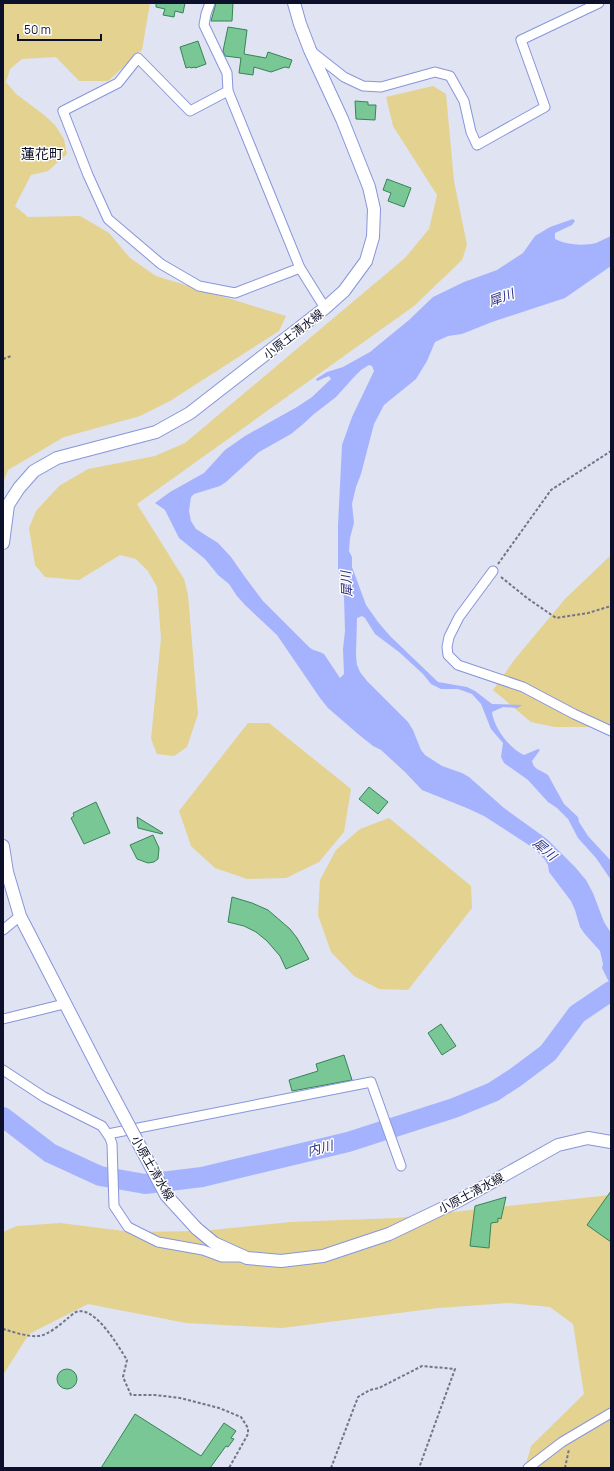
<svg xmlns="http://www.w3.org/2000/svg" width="614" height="1471" font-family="Manrope,'Noto Sans JP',sans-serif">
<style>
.green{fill:#e4d290}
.water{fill:#a5b3fe;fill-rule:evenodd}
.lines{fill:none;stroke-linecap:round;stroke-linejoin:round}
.river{stroke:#a5b3fe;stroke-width:20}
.building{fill:#78c795;stroke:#388357}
.minor-casing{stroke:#8895da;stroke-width:11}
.secondary-casing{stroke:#8895da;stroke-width:14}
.path{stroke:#717589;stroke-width:2;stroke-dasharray:3 2;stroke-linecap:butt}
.minor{stroke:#fff;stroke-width:9}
.secondary{stroke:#fff;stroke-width:12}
.secondary-bridge-casing{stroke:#8895da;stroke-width:14;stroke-linecap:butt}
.secondary-bridge{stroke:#fff;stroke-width:12}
.labels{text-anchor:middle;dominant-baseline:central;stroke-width:3;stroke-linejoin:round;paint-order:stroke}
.street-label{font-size:12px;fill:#0d102a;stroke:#fff}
.water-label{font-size:13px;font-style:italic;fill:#2a2d80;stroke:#fff}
.quarter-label{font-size:14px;fill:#0d102a;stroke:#fff}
</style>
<rect width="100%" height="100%" fill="#dfe3f2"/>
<g class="green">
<path d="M3 3H150L142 50 108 81H79L56 57 22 59 10 69 6 82 16 94 43 114 55 125 64 139 67 154 48 171 31 175 15 206 28 217 80 216 109 233 130 258 156 276 286 316 279 331 170 401 140 416 64 437 8 470 3 483Z"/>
<path d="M433 86 446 94 454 181 467 245 462 260 414 306 137 504 184 579 188 595 198 714 187 747 174 756 157 754 151 739 161 638 157 587 148 571 136 559 120 555 79 580 45 577 35 565 29 528 36 511 59 486 88 469 155 456 185 443 405 258 429 229 437 195 393 126 386 97Z"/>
<path d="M611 555V727H555L531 722 493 690 515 659 565 599Z"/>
<path d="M248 723H269L351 789 344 832 319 862 286 878 247 879 215 868 191 846 179 811Z"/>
<path d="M389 818 471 886 472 908 408 990 379 989 354 976 331 952 318 915 320 880 336 850 360 829Z"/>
<path d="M611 1195V1468H525L531 1446 584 1394 573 1324 550 1307 509 1303 438 1308 282 1328 186 1323 88 1304 29 1334 3 1375V1232L17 1226 60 1223 132 1232 202 1231 290 1222 397 1218Z"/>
</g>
<path class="water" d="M573 219 575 221 572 225 555 233V239C566 245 584 246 596 243 601 241 606 238 611 236V266L565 298 492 322 462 334 448 336 435 342 427 361 416 379 384 405 374 424 361 474 356 487 352 504 354 523 350 538 349 551 352 557V567L366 605 378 622 390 636 438 682 467 687 475 691 492 704 522 705 518 708 503 707 492 712C494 728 509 748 524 755L538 749 540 750 532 761C534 771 542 770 548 775L564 804 578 817 579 822 588 836 611 861V880L596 858 578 838 568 819 557 808 548 802 528 780 504 763 501 757 503 743 491 729 481 704 472 694 458 689H441L431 684 423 674 399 652 375 634 365 618 362 616 357 618 356 655 357 665 360 672 367 681 408 722 413 730 421 750 425 755 442 766 462 773 469 777 504 808 547 839 575 867 586 880 593 893 604 922 611 933V986L602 968 603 964 600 951 584 933 580 927 575 910 571 901 552 876 549 872 548 865 545 860 535 849 484 816 469 809 422 790 405 772 381 750 373 746 358 734 328 708 320 698 277 635 245 605 237 596 229 584 218 575 205 559 179 538 165 510 155 503 170 492 204 473 225 450 245 436 297 407 312 397 331 379 329 376 317 381 316 379 327 372 343 367 370 352 409 320 433 297 464 282 497 270 523 253 535 236 550 227ZM369 365 372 366 374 371 352 417 342 445 338 525V569L344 597 345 631 343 649 344 674 340 678 324 654C319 651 314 651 310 648L263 601 245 577 231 557 218 543 196 529 191 521 189 511 191 497 194 494 220 486 226 482 259 452 291 434 302 425 314 414 336 397 354 377 361 370Z"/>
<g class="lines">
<path class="river" d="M3 1117 50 1153 100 1176 145 1184 202 1177 348 1142 454 1108 493 1092 516 1077 548 1053 577 1014 611 991"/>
</g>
<g class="building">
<path d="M156 3H185L183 13 175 11 174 17 163 15 165 9 156 7Z"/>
<path d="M216 3H233L232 21H211Z"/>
<path d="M228 27 247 30 244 54 266 58 268 52 292 60 289 68 285 67 271 72 254 67 253 75 239 73 241 58 225 56 223 51Z"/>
<path d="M198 41 206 64 195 68V67L191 68 190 67 186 68 180 47Z"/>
<path d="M355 101 368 102V105H376L375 120 356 119Z"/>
<path d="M387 179 411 188 404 207 388 201 391 193 383 190Z"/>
<path d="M369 787 388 802 378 814 359 799Z"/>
<path d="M96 802 110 833 84 844 71 818 74 816 73 813Z"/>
<path d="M137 817 163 833 162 834 138 828Z"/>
<path d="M153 835 159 848 158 859 154 862 148 863 137 859 130 845Z"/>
<path d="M232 897 252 903 268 910 290 929 297 938 309 959 286 969 280 956 267 941 256 932 244 926 228 922Z"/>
<path d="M441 1024 456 1046 442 1055 428 1033Z"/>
<path d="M344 1055 352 1080 292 1091 289 1080 318 1071 316 1064Z"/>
<path d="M611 1191V1242L587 1225Z"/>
<path d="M506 1197 501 1219 498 1218V1222L491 1223 489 1248 470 1246 475 1206Z"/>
<circle cx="67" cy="1379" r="10"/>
<path d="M135 1414 201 1456 224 1423 236 1431 231 1438 234 1439 228 1447 226 1446 210 1468H101Z"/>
</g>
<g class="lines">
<defs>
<g id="minor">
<path d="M210 3 206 14 204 25 227 73 228 91 300 268 325 308"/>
<path d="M311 51 344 77 363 86 381 87 435 72 450 76 464 101 471 132 477 145 545 107 521 40 599 3"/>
<path d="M228 91 190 111 138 58 118 83 63 111 88 175 108 219 161 264 199 286 235 293 300 268"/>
<path d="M493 571 459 617 449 637 447 647 448 655 458 665 523 687 574 714 611 731"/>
<path d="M3 930 20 916"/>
<path d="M3 1019 64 1004"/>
<path d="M3 1070 44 1097 102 1126 110 1138 112 1144 114 1206 128 1227 158 1242 203 1250 222 1257H243"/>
<path d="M108 1134 371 1082 401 1166"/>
<path d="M528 1468 562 1442 611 1413"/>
</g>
<g id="secondary">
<path d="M3 543 8 505 19 488 34 471 57 458 156 432 190 413 325 308 344 291 366 261 373 237 374 209 369 187 342 119 310 50 300 24 294 3"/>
<path d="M3 846 7 872 20 916 103 1077"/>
<path d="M196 1228 214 1243 247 1258 281 1261 323 1256 389 1234 460 1200 558 1145 588 1138 611 1142"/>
</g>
</defs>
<use href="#minor" class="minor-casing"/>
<use href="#secondary" class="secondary-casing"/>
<g class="path">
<path d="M3 359 11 356"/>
<path d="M498 564 551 490 611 451"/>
<path d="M501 577 527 598 556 618 588 613 611 606"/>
<path d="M3 1329C14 1332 27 1337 39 1336 48 1335 61 1324 68 1318 70 1317 73 1313 76 1312 95 1305 118 1346 127 1360L123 1377 131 1395H155L180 1398 219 1408 241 1417 248 1428V1434L229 1468"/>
<path d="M331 1468 358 1397 370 1390 379 1388 422 1366 455 1369 419 1468"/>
<path d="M565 1468 569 1449"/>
</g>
<use href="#minor" class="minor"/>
<use href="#secondary" class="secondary"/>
<defs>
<path id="secondary-bridge" d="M103 1077 166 1195 196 1228"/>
</defs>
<use href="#secondary-bridge" class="secondary-bridge-casing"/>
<use href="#secondary-bridge" class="secondary-bridge"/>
</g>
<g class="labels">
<g class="street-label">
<text transform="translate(293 334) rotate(-38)">小原土清水線</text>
<text transform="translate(153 1168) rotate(60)">小原土清水線</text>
<text transform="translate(471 1193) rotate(-28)">小原土清水線</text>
</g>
<g class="water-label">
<text transform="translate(501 297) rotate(-20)">犀川</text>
<text transform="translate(346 584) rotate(-93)">犀川</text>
<text transform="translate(545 849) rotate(41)">犀川</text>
<text transform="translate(320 1148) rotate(-14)">内川</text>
</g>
<g class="quarter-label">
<text x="42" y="153">蓮花町</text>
</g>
</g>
<rect width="614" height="1471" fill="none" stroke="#0d102a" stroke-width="8"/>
<path d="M18 34v6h83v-6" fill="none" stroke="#0d102a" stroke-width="2"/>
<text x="24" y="34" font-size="12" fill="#0d102a" stroke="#ffffff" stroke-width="3" paint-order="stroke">50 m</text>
</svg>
